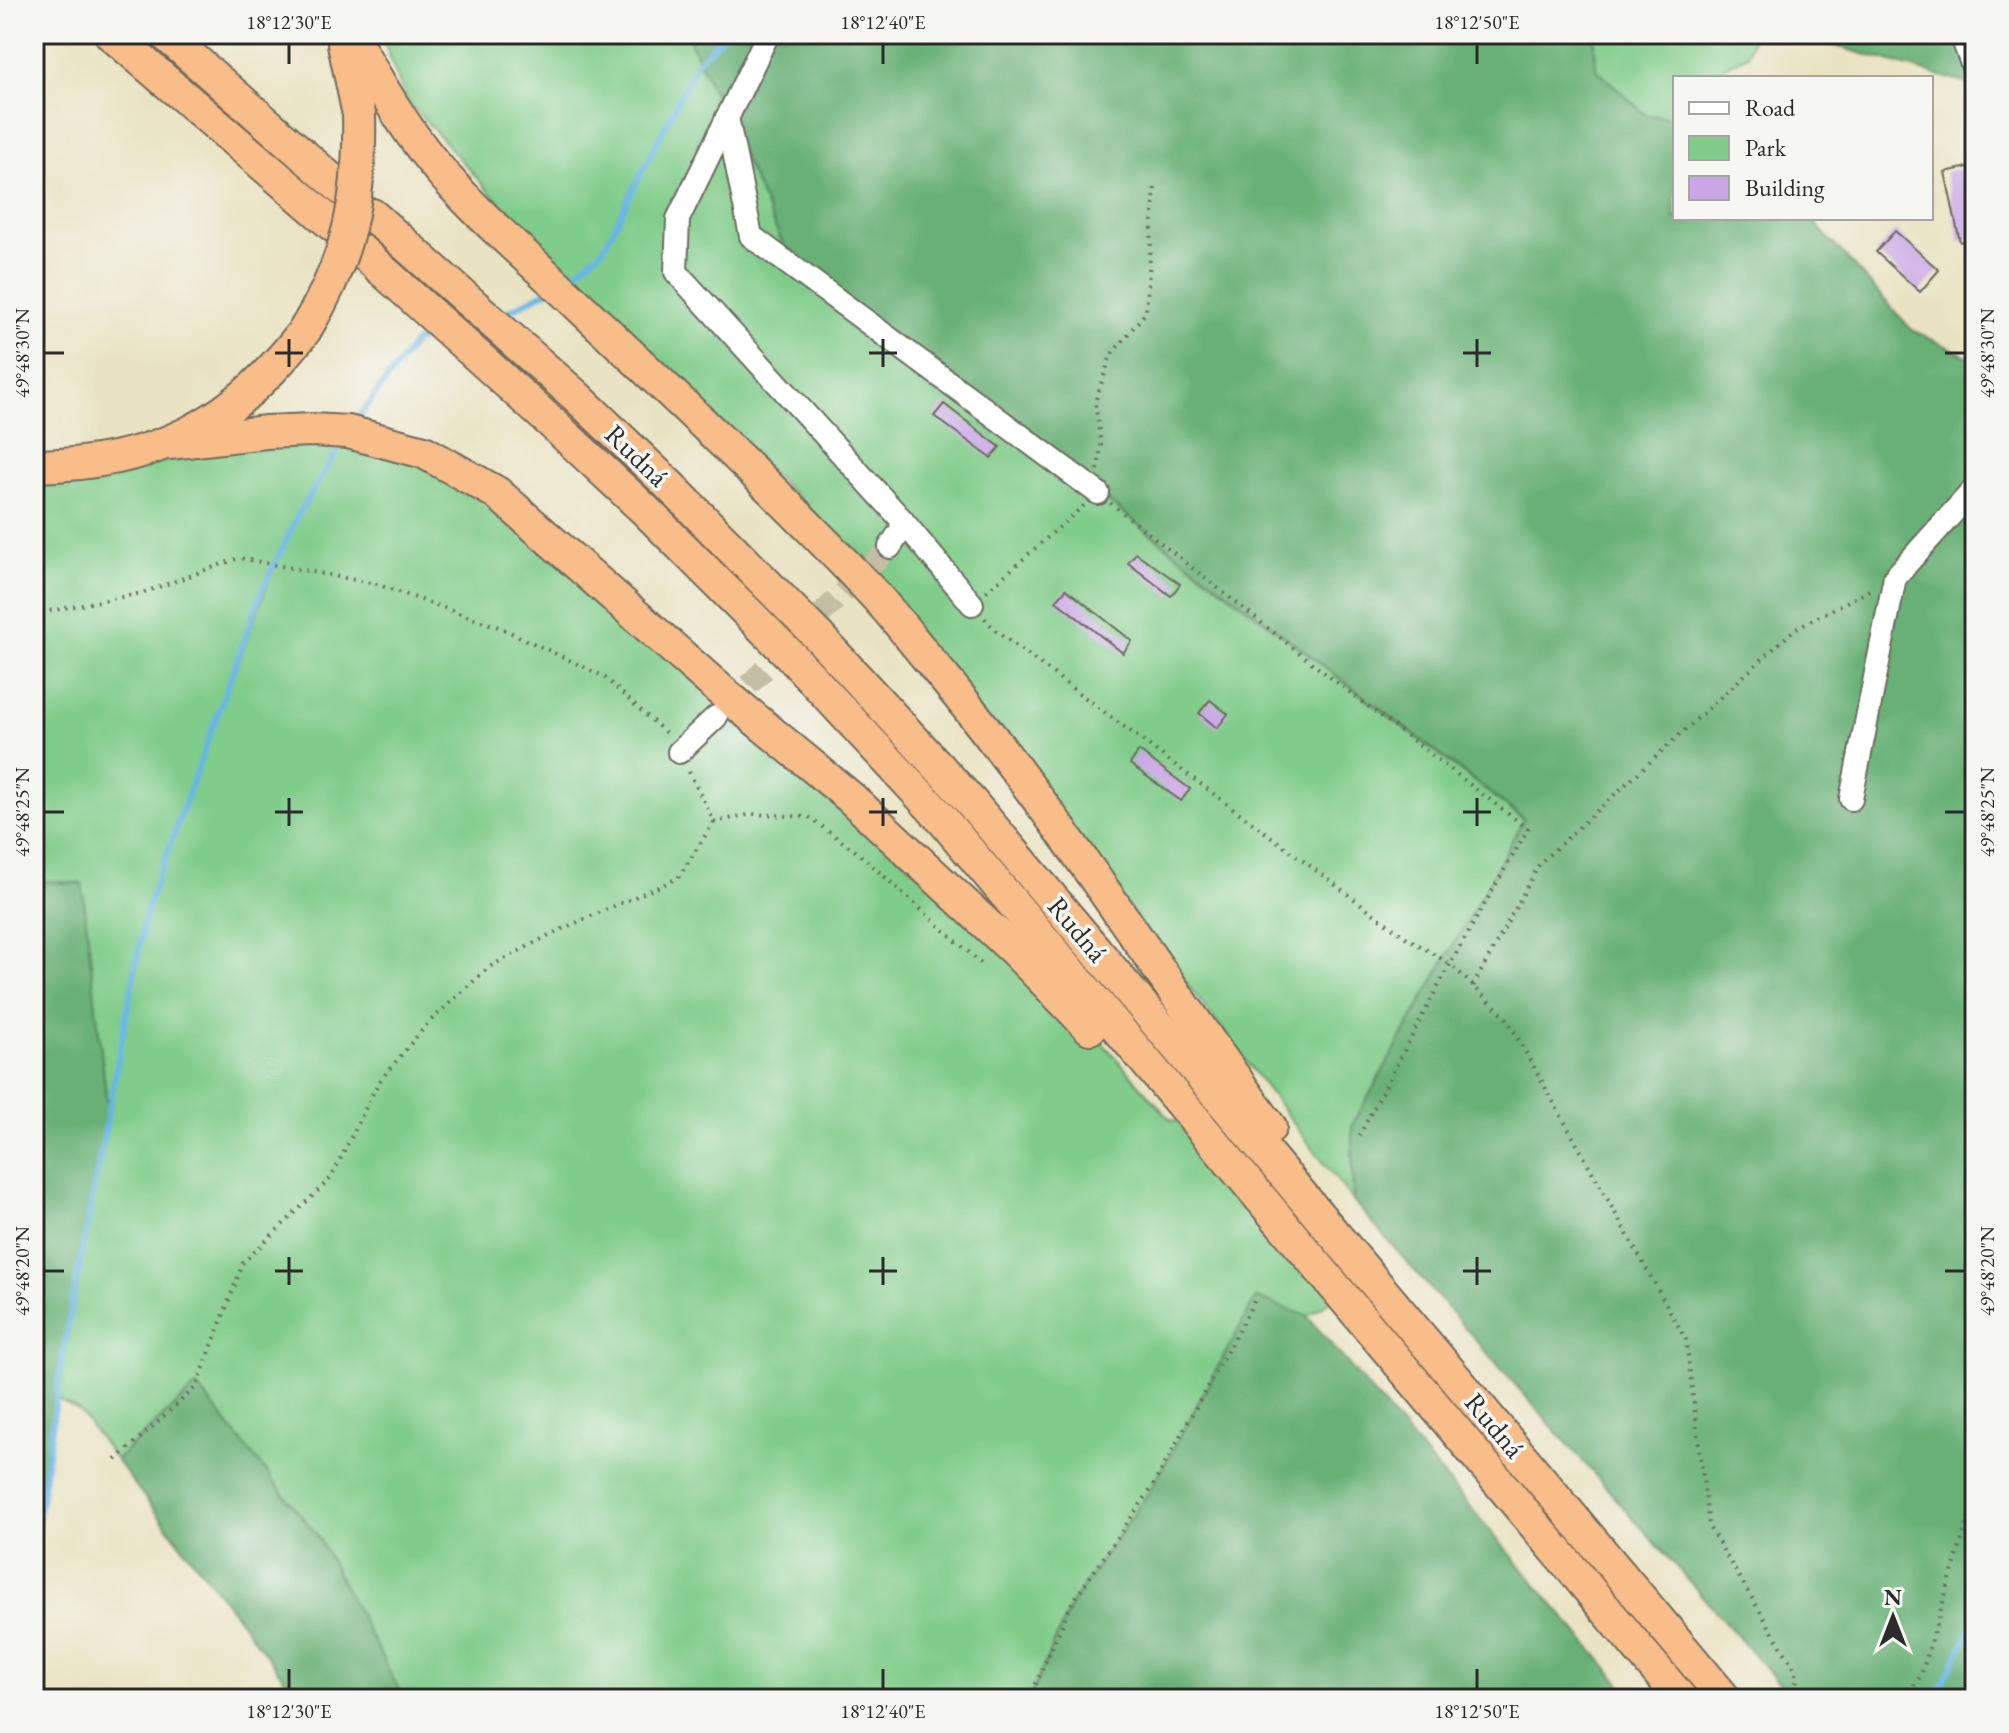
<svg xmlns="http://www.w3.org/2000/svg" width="2009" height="1733" font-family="'EB Garamond',serif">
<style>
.green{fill:#80cc8a;stroke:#567c5a;stroke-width:2;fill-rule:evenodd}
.forest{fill:#68b076;stroke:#4a6e50;stroke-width:2}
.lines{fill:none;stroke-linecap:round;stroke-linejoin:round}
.stream{stroke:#69b6e2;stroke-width:6}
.building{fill:#cba8e5}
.minor-tunnel{stroke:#c4bea5;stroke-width:22;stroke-dasharray:22 11;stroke-linecap:butt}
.minor-casing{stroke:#6e6b60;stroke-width:26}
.highway-casing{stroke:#6e6b60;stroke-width:36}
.path{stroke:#6e6b60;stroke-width:4;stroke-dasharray:2 6;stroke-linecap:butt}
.minor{stroke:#fff;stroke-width:22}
.highway{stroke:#f8bd89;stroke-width:32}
.highway-bridge-casing{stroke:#6e6b60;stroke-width:36;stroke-linecap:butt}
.highway-bridge{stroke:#f8bd89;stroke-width:32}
.ticks{fill:none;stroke:#2b2b2b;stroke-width:3}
.labels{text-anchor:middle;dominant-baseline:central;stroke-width:7;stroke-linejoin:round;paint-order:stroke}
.street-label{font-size:28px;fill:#2b2b2b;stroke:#f6f6f2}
.neatline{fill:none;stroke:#2b2b2b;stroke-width:3}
.ticks-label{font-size:20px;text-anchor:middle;fill:#2b2b2b}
</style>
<rect width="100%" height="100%" fill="#f6f6f2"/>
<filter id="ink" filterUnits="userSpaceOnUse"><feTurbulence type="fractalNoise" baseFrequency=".0125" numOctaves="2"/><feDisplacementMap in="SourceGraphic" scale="16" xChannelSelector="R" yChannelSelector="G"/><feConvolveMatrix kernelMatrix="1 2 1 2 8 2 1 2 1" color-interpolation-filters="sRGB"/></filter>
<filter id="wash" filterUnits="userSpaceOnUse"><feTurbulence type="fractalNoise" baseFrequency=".006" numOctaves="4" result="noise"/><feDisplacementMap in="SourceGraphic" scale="32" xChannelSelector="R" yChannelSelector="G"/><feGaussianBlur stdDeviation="1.8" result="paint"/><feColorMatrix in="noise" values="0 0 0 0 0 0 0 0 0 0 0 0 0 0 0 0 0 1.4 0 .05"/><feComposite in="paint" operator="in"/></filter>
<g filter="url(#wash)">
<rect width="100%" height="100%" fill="#eae3c3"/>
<g class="green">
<path d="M381 34H687L789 257 1524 820 1352 1126 1353 1201 866 564 538 246 405 98Z"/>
<path d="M1587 34H1753L1748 55 1724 67 1717 78H1675V118L1646 115 1595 69V43Z"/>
<path d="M311 430 462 472 1069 1005 1170 1119 1198 1127 1340 1295 1307 1316 1256 1298 1151 1489 1072 1603 1029 1699H403L197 1386 116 1460 79 1411 56 1399 63 1353 82 884 34 880V466ZM270 575 271 576 196 773 262 591Z"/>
</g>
<g class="forest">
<path d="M687 34H1587L1595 42 1596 69 1646 115 1675 118V218H1810L1912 330 1975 360V1699H1793L1353 1201 1352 1126 1524 819 789 257Z"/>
<path d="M1794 34H1975V86Z"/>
<path d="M34 880 82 884 108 1112 63 1353 37 1525 34 1524Z"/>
<path d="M1256 1298 1307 1316 1634 1699H1029L1072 1603 1151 1489Z"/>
<path d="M197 1386 317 1535 404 1699H300L116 1460Z"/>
</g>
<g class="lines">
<g class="stream">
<path d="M566 281 603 249 698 61 725 34"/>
<path d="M499 316 549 290"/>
<path d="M355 422 415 342 438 334"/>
<path d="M34 1547 63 1353 146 911 262 591 298 515 343 442"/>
<path d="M1935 1699 1975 1622"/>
</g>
</g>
<g id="blocks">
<g class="building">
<path d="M1973 166 1975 178V238L1960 242 1945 172Z"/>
<path d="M1895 231 1939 270 1920 292 1876 252Z"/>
<path d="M944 404 1000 447 991 458 934 416Z"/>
<path d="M1136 553 1180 584 1171 596 1128 563Z"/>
<path d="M1066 589 1132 641 1123 653 1056 601Z"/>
<path d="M1210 700 1228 714 1217 728 1199 713Z"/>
<path d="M1139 751 1190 789 1181 801 1130 764Z"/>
</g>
</g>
</g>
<g filter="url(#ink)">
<use href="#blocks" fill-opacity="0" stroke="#6e6b60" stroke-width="2"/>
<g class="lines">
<path class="minor-tunnel" d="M725 708 890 547"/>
<defs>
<g id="minor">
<path d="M768 34 678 219 676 272 902 520 972 604"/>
<path d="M1961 34 1975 72"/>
<path d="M727 117 751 236 1098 493"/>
<path d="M890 547 901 530 902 520"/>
<path d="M679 752 716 717"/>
<path d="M1851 799 1895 577 1975 488"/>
</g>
<g id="highway">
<path d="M111 34 334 226"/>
<path d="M165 34 342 189"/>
<path d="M351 34C376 78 400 122 432 161 474 213 528 257 576 303 675 397 776 490 870 590 893 614 913 641 935 667 1057 813 1158 973 1270 1127"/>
<path d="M344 44 359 115"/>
<path d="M372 215 577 397 670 486 819 637 971 802 1725 1699"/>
<path d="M361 251 553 424 645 510 791 656 943 820 1681 1699"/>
<path d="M169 443 266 432 311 430 348 432 424 452 497 493 726 695 851 798 1015 951 1090 1028"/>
<path d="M34 466C155 464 232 426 305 330"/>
</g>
</defs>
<use href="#minor" class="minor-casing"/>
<use href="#highway" class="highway-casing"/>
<g class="path">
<path d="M1098 470 1101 445 1095 402 1111 355 1146 312 1155 186"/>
<path d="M1098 493 1326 674 1528 829 1450 964 1401 934 996 631 972 604Z"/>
<path d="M34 614 142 593 239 558 376 584 501 628 603 676 668 735"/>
<path d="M714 822 753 814 809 817 858 853 983 965"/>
<path d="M1473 986 1540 863 1796 628 1872 589"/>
<path d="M1359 1136 1450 964 1506 1017 1686 1340 1709 1527 1796 1671 1797 1699"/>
<path d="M116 1460 197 1386 243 1263 331 1178 378 1083 428 1023 489 967 553 933 678 878 714 822 688 770"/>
<path d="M1029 1699 1072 1603 1151 1489 1256 1298"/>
<path d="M1905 1699 1921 1675 1975 1497"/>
</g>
<use href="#minor" class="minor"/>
<use href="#highway" class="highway"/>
<defs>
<path id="highway-bridge" d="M305 330C349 259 361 197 359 115"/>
</defs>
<use href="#highway-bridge" class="highway-bridge-casing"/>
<use href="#highway-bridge" class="highway-bridge"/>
</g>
</g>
<path class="ticks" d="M289 44V64M883 44V64M1477 44V64M289 339V367M883 339V367M1477 339V367M44 353H64M275 353H303M869 353H897M1463 353H1491M1945 353H1965M289 798V826M883 798V826M1477 798V826M44 812H64M275 812H303M869 812H897M1463 812H1491M1945 812H1965M289 1257V1285M883 1257V1285M1477 1257V1285M44 1271H64M275 1271H303M869 1271H897M1463 1271H1491M1945 1271H1965M289 1669V1689M883 1669V1689M1477 1669V1689"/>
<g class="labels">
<g class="street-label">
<text transform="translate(637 455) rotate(44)">Rudná</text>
<text transform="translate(1078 929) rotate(50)">Rudná</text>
<text transform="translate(1495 1425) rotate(50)">Rudná</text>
</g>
</g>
<rect width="2009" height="1733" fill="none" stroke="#f6f6f2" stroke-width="88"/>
<rect x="1673" y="76" width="260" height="144" fill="#f6f6f2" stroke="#a5a5a2" stroke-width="2"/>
<rect x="1689" y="102" width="40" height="12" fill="#ffffff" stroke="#a5a5a2" stroke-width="2"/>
<text x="1745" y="116" font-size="24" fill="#2b2b2b">Road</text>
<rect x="1689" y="136" width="40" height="24" fill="#80cc8a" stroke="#a5a5a2" stroke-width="2"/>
<text x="1745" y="156" font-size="24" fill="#2b2b2b">Park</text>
<rect x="1689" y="176" width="40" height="24" fill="#cba8e5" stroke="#a5a5a2" stroke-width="2"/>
<text x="1745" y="196" font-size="24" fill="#2b2b2b">Building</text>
<g transform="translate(1893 1617)" stroke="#f6f6f2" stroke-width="6" paint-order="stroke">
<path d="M0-6L14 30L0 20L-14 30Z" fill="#2b2b2b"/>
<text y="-12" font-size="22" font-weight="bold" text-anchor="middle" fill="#2b2b2b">N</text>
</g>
<rect x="44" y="44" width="1921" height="1645" class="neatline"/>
<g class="ticks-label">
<text x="289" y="29">18°12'30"E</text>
<text x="883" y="29">18°12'40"E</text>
<text x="1477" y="29">18°12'50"E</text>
<text transform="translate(22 353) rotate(-90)" y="7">49°48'30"N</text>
<text transform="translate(1987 353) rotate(-90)" y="7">49°48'30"N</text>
<text transform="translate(22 812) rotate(-90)" y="7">49°48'25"N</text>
<text transform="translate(1987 812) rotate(-90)" y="7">49°48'25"N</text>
<text transform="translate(22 1271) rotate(-90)" y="7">49°48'20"N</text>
<text transform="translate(1987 1271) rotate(-90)" y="7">49°48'20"N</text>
<text x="289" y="1718">18°12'30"E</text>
<text x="883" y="1718">18°12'40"E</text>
<text x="1477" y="1718">18°12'50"E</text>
</g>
</svg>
